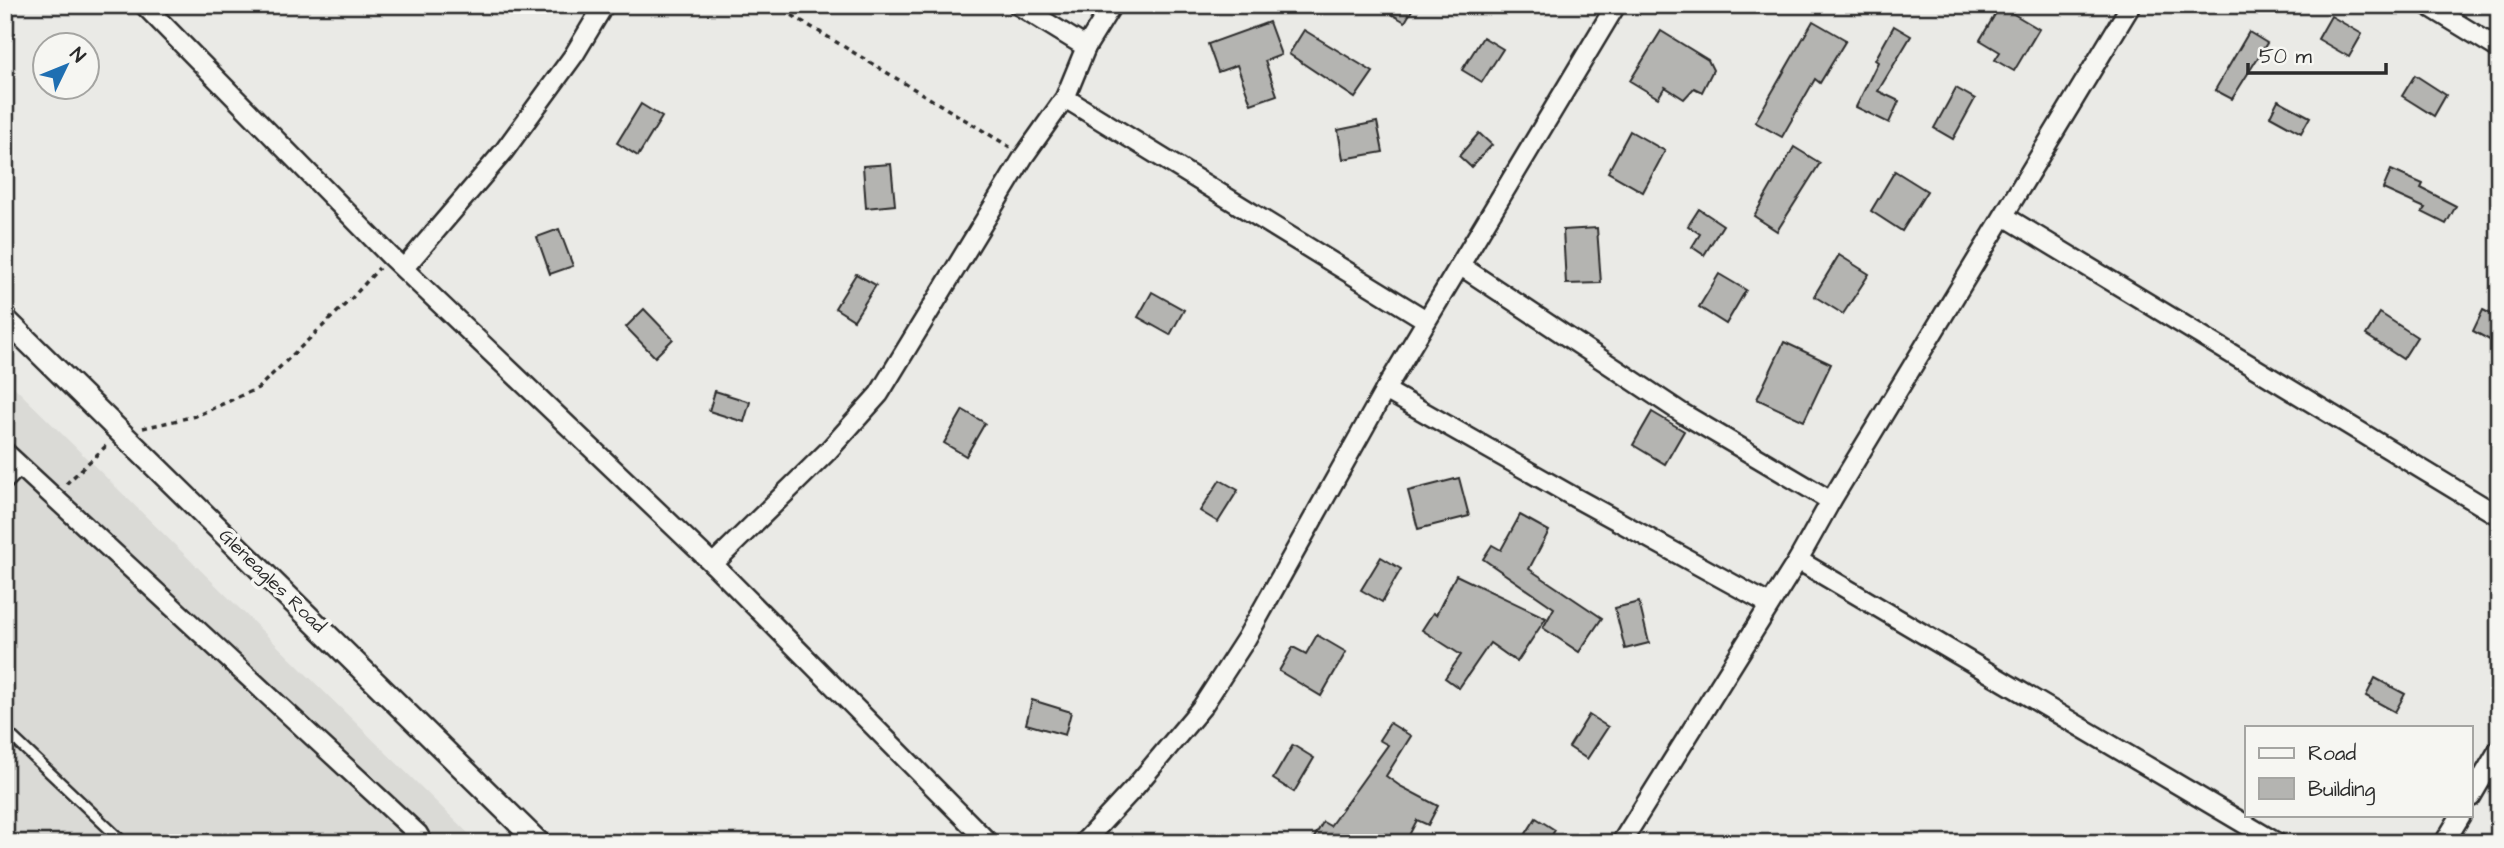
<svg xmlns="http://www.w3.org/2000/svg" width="2504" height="848" font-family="'Architects Daughter',sans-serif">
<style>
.built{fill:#dadad6}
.building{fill:#b4b4b1;stroke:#2b2b2b;stroke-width:2}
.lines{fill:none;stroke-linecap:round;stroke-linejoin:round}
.service-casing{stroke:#2b2b2b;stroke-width:14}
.minor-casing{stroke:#2b2b2b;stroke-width:23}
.tertiary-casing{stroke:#2b2b2b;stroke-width:26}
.path{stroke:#2b2b2b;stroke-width:3.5;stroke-dasharray:5 5;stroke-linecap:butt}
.service{stroke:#f6f6f2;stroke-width:9}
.minor{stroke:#f6f6f2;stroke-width:18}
.tertiary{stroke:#f6f6f2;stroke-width:21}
.labels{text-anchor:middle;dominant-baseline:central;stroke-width:7;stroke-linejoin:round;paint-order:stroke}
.street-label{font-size:19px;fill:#2b2b2b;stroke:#f6f6f2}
</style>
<rect width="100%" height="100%" fill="#eaeae6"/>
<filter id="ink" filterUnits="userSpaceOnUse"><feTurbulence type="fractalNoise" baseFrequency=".0143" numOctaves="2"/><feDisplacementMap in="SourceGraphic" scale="14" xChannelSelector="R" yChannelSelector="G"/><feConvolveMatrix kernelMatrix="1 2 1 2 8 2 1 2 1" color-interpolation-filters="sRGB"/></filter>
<g filter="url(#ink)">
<path class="built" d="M5 378 478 843H5Z"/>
<g class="building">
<path d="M1376 5H1415L1405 22Z"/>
<path d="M2000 6 2039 29 2014 71 1995 60 2000 52 1980 40Z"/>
<path d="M2331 16 2362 34 2349 57 2318 39Z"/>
<path d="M1813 21 1846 40 1820 83 1815 79 1782 137 1755 122Z"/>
<path d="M1269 22 1281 55 1265 61 1277 95 1251 104 1237 65 1218 72 1208 44Z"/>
<path d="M1894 26 1911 36 1878 91 1899 101 1889 123 1856 107 1878 62 1875 60Z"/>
<path d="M1304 30 1373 72 1355 98 1289 54Z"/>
<path d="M1661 31 1708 60 1713 70 1702 92 1694 88 1684 99 1665 87 1658 98 1630 81Z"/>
<path d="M2249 32 2267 43 2232 99 2215 90Z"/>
<path d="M1483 37 1503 49 1482 82 1462 70Z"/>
<path d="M2415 75 2446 95 2434 116 2402 96Z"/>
<path d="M1956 88 1975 99 1953 139 1934 128Z"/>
<path d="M2278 100 2310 117 2301 133 2270 116Z"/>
<path d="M641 104 662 117 638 156 617 143Z"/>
<path d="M1377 122 1383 152 1343 159 1338 130Z"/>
<path d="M1630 131 1665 151 1643 192 1608 172Z"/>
<path d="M1479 133 1492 145 1471 167 1459 156Z"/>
<path d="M1794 147 1820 163 1777 231 1754 216Z"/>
<path d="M891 164 895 205 866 208 863 166Z"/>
<path d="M2391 170 2423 184 2421 188 2456 206 2446 224 2422 212 2425 208 2383 189Z"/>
<path d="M1895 171 1927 191 1902 231 1871 211Z"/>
<path d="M1699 209 1723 225 1704 255 1692 247 1700 234 1688 226Z"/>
<path d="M1597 228 1601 283 1566 284 1563 230Z"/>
<path d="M559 229 573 266 550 274 537 237Z"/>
<path d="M1839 255 1869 274 1843 314 1814 296Z"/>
<path d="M856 274 876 285 854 320 835 308Z"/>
<path d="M1719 274 1746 290 1726 324 1699 307Z"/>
<path d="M1152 292 1184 310 1170 335 1138 317Z"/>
<path d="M644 309 673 339 655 357 626 327Z"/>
<path d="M2483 310 2499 318V345L2473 331Z"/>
<path d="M2380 313 2417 337 2403 359 2366 335Z"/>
<path d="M1784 342 1831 364 1804 421 1757 399Z"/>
<path d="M715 391 750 402 744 422 709 411Z"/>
<path d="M963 410 985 423 966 456 944 443Z"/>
<path d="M1652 412 1684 431 1665 464 1633 445Z"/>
<path d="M1459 478 1469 516 1418 529 1408 491Z"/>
<path d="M1220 480 1238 490 1218 522 1200 511Z"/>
<path d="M1520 515 1549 531 1529 569 1602 618 1579 652 1543 628 1554 608 1483 559 1492 545 1501 550Z"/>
<path d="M1381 557 1401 569 1382 602 1361 590Z"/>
<path d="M1456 575 1546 618 1517 662 1490 643 1459 688 1445 678 1461 655 1422 630 1433 613 1436 615Z"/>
<path d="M1639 602 1649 643 1625 649 1615 608Z"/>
<path d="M1317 635 1346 652 1321 696 1279 671 1293 647 1306 654Z"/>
<path d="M2375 678 2405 694 2395 712 2366 696Z"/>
<path d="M1032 700 1071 712 1065 735 1026 724Z"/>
<path d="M1589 715 1608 727 1587 759 1569 747Z"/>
<path d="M1390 723 1411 736 1386 776 1400 786 1438 806 1428 825 1417 820 1405 843H1311L1323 822 1330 826 1388 745 1379 740Z"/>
<path d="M1293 745 1314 758 1294 792 1273 779Z"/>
<path d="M1536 818 1555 830 1547 843H1520Z"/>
</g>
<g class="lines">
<defs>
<g id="service">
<path d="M5 486 22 469"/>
<path d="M5 730 124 843"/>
</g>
<g id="minor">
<path d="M144 5 390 256 713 564 989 843"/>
<path d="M1018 5 1086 47"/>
<path d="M2427 5 2499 49"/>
<path d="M1065 98 1426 320"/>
<path d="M2004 216 2499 516"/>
<path d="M1461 266 1682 413 1831 501"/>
<path d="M404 268 504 151 574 55 604 5"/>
<path d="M1385 390 1574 497 1769 604"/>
<path d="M5 452 418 834 423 843"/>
<path d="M1798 560 2277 843"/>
<path d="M713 564 828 451 879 394 1024 156 1065 98 1086 47 1112 5"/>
<path d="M2471 797 2499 749"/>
<path d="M1083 843 1135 787 1202 707 1246 639 1385 390 1616 5"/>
<path d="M1621 843 1798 560 1831 501 2131 5"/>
<path d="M2444 843 2461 815"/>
</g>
<path id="tertiary" d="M5 319 539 843"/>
</defs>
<use href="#service" class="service-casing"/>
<use href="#minor" class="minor-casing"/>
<use href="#tertiary" class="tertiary-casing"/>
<g class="path">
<path d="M775 5 1010 147"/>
<path d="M143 428 196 416 258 388 352 298 379 268"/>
<path d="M66 484 106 446"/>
</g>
<use href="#service" class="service"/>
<use href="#minor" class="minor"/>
<use href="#tertiary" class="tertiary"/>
</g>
</g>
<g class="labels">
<g class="street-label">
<text transform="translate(272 581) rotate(44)">Gleneagles Road</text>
</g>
</g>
<rect width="2504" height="848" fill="none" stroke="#f6f6f2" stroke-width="28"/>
<rect x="14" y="14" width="2476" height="820" fill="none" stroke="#2b2b2b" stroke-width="2.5" filter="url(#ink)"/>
<rect x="2245" y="726" width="228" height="91" fill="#f6f6f2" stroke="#a5a5a2" stroke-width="2"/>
<rect x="2259" y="748" width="35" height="10" fill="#f6f6f2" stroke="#a5a5a2" stroke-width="2"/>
<text x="2308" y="760" font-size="21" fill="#2b2b2b">Road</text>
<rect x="2259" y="778" width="35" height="21" fill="#b4b4b1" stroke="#a5a5a2" stroke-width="2"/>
<text x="2308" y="796" font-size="21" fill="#2b2b2b">Building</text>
<g transform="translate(66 66) rotate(47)"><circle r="33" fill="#f6f6f2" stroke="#a5a5a2" stroke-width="2"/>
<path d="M0-5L12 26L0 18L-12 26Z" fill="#1f6fb2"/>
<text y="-10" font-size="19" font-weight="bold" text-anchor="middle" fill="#2b2b2b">N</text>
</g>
<path d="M2248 63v10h138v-10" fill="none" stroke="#2b2b2b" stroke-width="3.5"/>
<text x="2259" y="63" font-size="21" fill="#2b2b2b" stroke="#f6f6f2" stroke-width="5" paint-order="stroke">50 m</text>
</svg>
